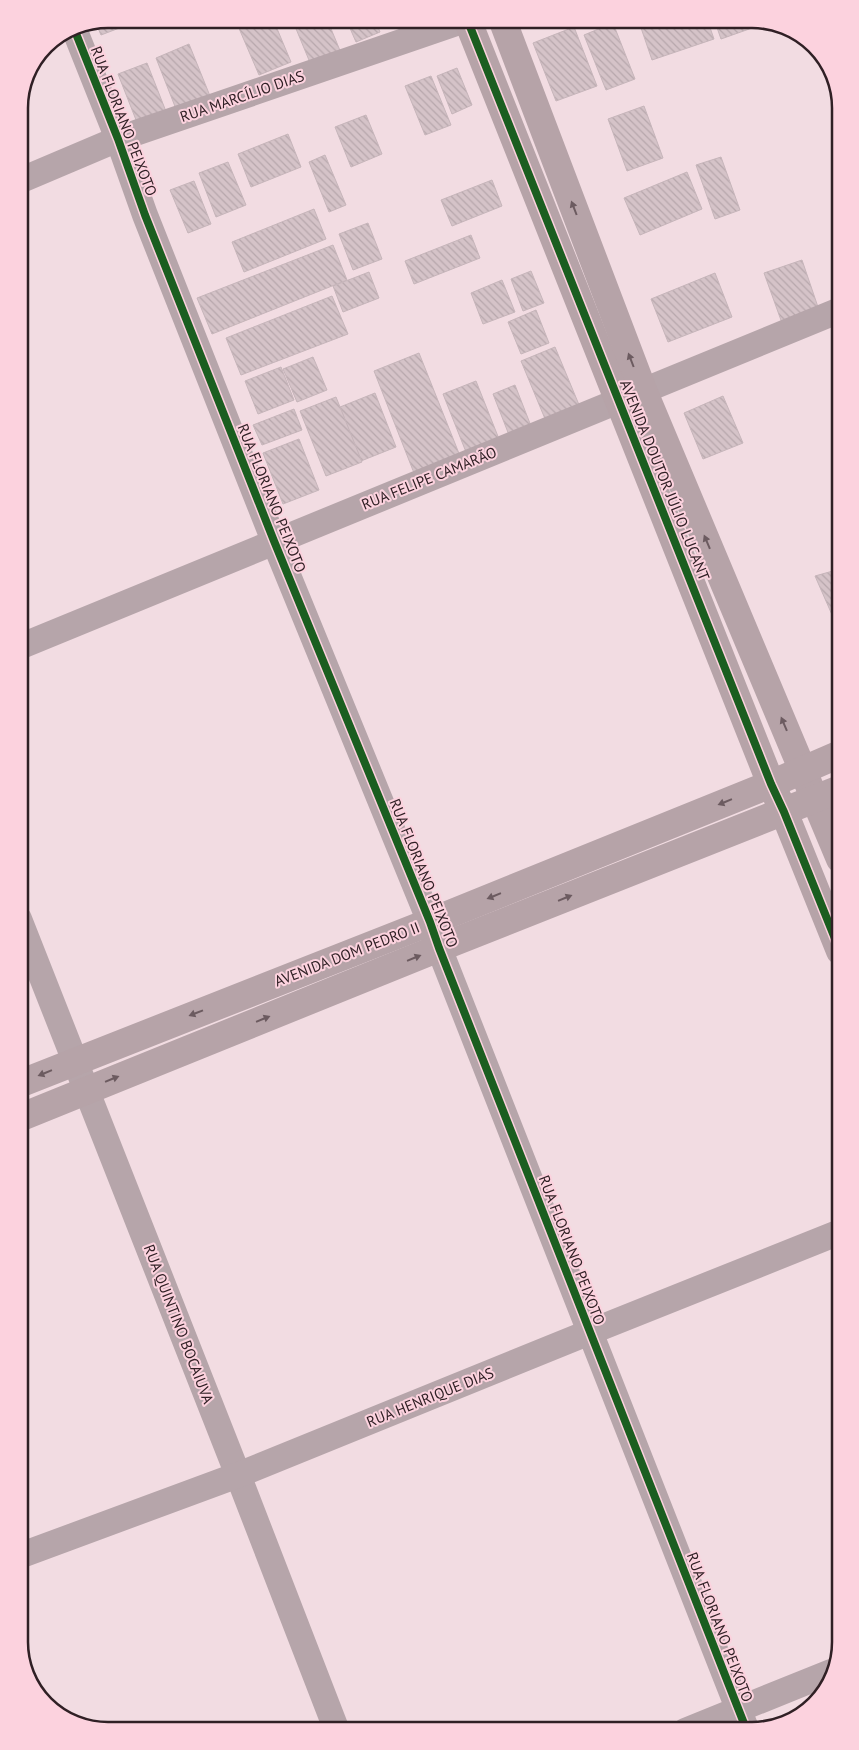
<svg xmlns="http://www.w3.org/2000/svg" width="859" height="1750" font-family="'PT Sans',sans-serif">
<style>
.building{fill:url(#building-back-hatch);stroke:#c6b5ba}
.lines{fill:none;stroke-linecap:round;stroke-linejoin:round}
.street{stroke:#b6a5aa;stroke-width:26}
.secondary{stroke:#b6a3a8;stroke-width:28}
.cycleway-casing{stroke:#fcd2de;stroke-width:11}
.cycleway{stroke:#1b5e20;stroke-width:8}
.oneway{fill:#6c5b60}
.labels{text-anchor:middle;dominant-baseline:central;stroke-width:4;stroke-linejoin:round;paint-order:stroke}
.street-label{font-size:15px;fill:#302025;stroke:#fcd2de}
.rim{fill:none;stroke:#302025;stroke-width:2.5}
</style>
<defs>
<pattern id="building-back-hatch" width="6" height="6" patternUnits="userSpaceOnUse" patternTransform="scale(1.25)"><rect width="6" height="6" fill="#d5c3c8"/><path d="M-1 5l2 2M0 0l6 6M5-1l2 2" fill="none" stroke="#b7a7ac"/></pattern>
</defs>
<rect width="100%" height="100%" fill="#f2dce2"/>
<g class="building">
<path d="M108 19H143L101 35 95 21Z"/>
<path d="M235 19H273L291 62 259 75Z"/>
<path d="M292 19H327L341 53 311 65Z"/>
<path d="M346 19H375L380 32 356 42Z"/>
<path d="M389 19H405L391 24Z"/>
<path d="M638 19H707L714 39 652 60Z"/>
<path d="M714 19H749L752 28 721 39Z"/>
<path d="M613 23 635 79 606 90 584 35Z"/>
<path d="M574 27 597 86 556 101 533 43Z"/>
<path d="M189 44 210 96 176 109 156 58Z"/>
<path d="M147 63 167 114 138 125 118 74Z"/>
<path d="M457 68 472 105 452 114 437 76Z"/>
<path d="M431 76 451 125 425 135 405 86Z"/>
<path d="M644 106 663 158 627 171 608 119Z"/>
<path d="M366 115 382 154 351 167 335 127Z"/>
<path d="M288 134 301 167 251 187 238 154Z"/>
<path d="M325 155 346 205 329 212 309 162Z"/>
<path d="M721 157 740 210 715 219 696 165Z"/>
<path d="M228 162 246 205 216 217 199 173Z"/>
<path d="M687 172 702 209 640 235 624 198Z"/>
<path d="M492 180 502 206 452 226 441 200Z"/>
<path d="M194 181 211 224 188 233 170 190Z"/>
<path d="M314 209 326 239 244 272 232 242Z"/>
<path d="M368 223 382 259 353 270 339 234Z"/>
<path d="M471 235 480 258 414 284 405 261Z"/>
<path d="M333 245 347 280 212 334 197 298Z"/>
<path d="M802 260 819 310 782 323 764 273Z"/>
<path d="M531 271 544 303 523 311 511 279Z"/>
<path d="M369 272 379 298 343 312 333 286Z"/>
<path d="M715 273 732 317 668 342 651 299Z"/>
<path d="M502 280 515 312 483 324 471 293Z"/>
<path d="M332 296 348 334 241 375 226 338Z"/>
<path d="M536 310 549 343 521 354 508 322Z"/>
<path d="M555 347 582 412 548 426 521 361Z"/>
<path d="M419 353 460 456 414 473 374 371Z"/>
<path d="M313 357 327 390 297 402 283 369Z"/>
<path d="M281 367 294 400 258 414 245 381Z"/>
<path d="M476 381 499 439 466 452 443 394Z"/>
<path d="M515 385 531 426 509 435 493 394Z"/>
<path d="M375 393 396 447 361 461 340 407Z"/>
<path d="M723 396 743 443 703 459 684 413Z"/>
<path d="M336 397 362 462 326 476 300 411Z"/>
<path d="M294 409 302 430 262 445 253 425Z"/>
<path d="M299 439 319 490 283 504 263 453Z"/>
<path d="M840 569V633L815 576Z"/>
</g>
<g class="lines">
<g class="street">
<path d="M73 26 118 139 145 215 274 541 430 922 439 948 747 1731"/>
<path d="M19 181 118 139 468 19"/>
<path d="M19 647 840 310"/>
<path d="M19 919 238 1475 337 1731"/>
<path d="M19 1556 238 1475 590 1332 840 1232"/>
<path d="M685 1731 831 1672"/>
</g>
<g class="secondary">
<path d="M467 19 771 784 784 812 840 951"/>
<path d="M502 19 643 390 840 859"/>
<path d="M19 1084 430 922 771 784 840 754"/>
<path d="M19 1118 439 948 840 789"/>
</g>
<defs>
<g id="cycleway">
<path d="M467 19 771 784 784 812 840 951"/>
<path d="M73 26 118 139 145 215 274 541 430 922 439 948 747 1731"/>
</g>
</defs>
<use href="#cycleway" class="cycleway-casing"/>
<use href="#cycleway" class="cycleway"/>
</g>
<defs><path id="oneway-solid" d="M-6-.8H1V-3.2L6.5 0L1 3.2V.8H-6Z" transform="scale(1.25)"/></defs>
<g class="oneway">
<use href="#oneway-solid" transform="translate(574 208) rotate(-111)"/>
<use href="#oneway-solid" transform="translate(631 360) rotate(-111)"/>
<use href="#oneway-solid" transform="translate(707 542) rotate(-113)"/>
<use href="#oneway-solid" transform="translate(784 724) rotate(-113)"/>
<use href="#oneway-solid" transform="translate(725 802) rotate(158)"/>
<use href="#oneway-solid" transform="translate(494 896) rotate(158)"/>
<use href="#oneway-solid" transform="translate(565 898) rotate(-22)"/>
<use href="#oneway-solid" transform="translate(414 958) rotate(-22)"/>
<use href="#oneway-solid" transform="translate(196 1013) rotate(159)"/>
<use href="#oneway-solid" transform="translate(263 1019) rotate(-22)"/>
<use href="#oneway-solid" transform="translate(45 1073) rotate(158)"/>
<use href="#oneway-solid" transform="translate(112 1079) rotate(-22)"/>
</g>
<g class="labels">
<g class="street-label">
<text transform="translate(242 96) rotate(-19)">RUA MARCÍLIO DIAS</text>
<text transform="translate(124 121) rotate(69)">RUA FLORIANO PEIXOTO</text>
<text transform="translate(429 478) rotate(-22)">RUA FELIPE CAMARÃO</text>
<text transform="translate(665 480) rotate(68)">AVENIDA DOUTOR JÚLIO LUCANT</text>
<text transform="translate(272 498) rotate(68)">RUA FLORIANO PEIXOTO</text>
<text transform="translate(424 873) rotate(68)">RUA FLORIANO PEIXOTO</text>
<text transform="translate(347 954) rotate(-21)">AVENIDA DOM PEDRO II</text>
<text transform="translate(572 1250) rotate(69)">RUA FLORIANO PEIXOTO</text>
<text transform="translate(179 1324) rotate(69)">RUA QUINTINO BOCAIUVA</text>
<text transform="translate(430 1397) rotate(-22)">RUA HENRIQUE DIAS</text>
<text transform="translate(720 1627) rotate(69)">RUA FLORIANO PEIXOTO</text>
</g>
</g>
<path d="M0 0H859V1750H0ZM108 28H752A80 80 0 0 1 832 108V1642A80 80 0 0 1 752 1722H108A80 80 0 0 1 28 1642V108A80 80 0 0 1 108 28Z" fill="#fcd2de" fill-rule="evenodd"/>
<path class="rim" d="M108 28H752A80 80 0 0 1 832 108V1642A80 80 0 0 1 752 1722H108A80 80 0 0 1 28 1642V108A80 80 0 0 1 108 28Z"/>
</svg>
